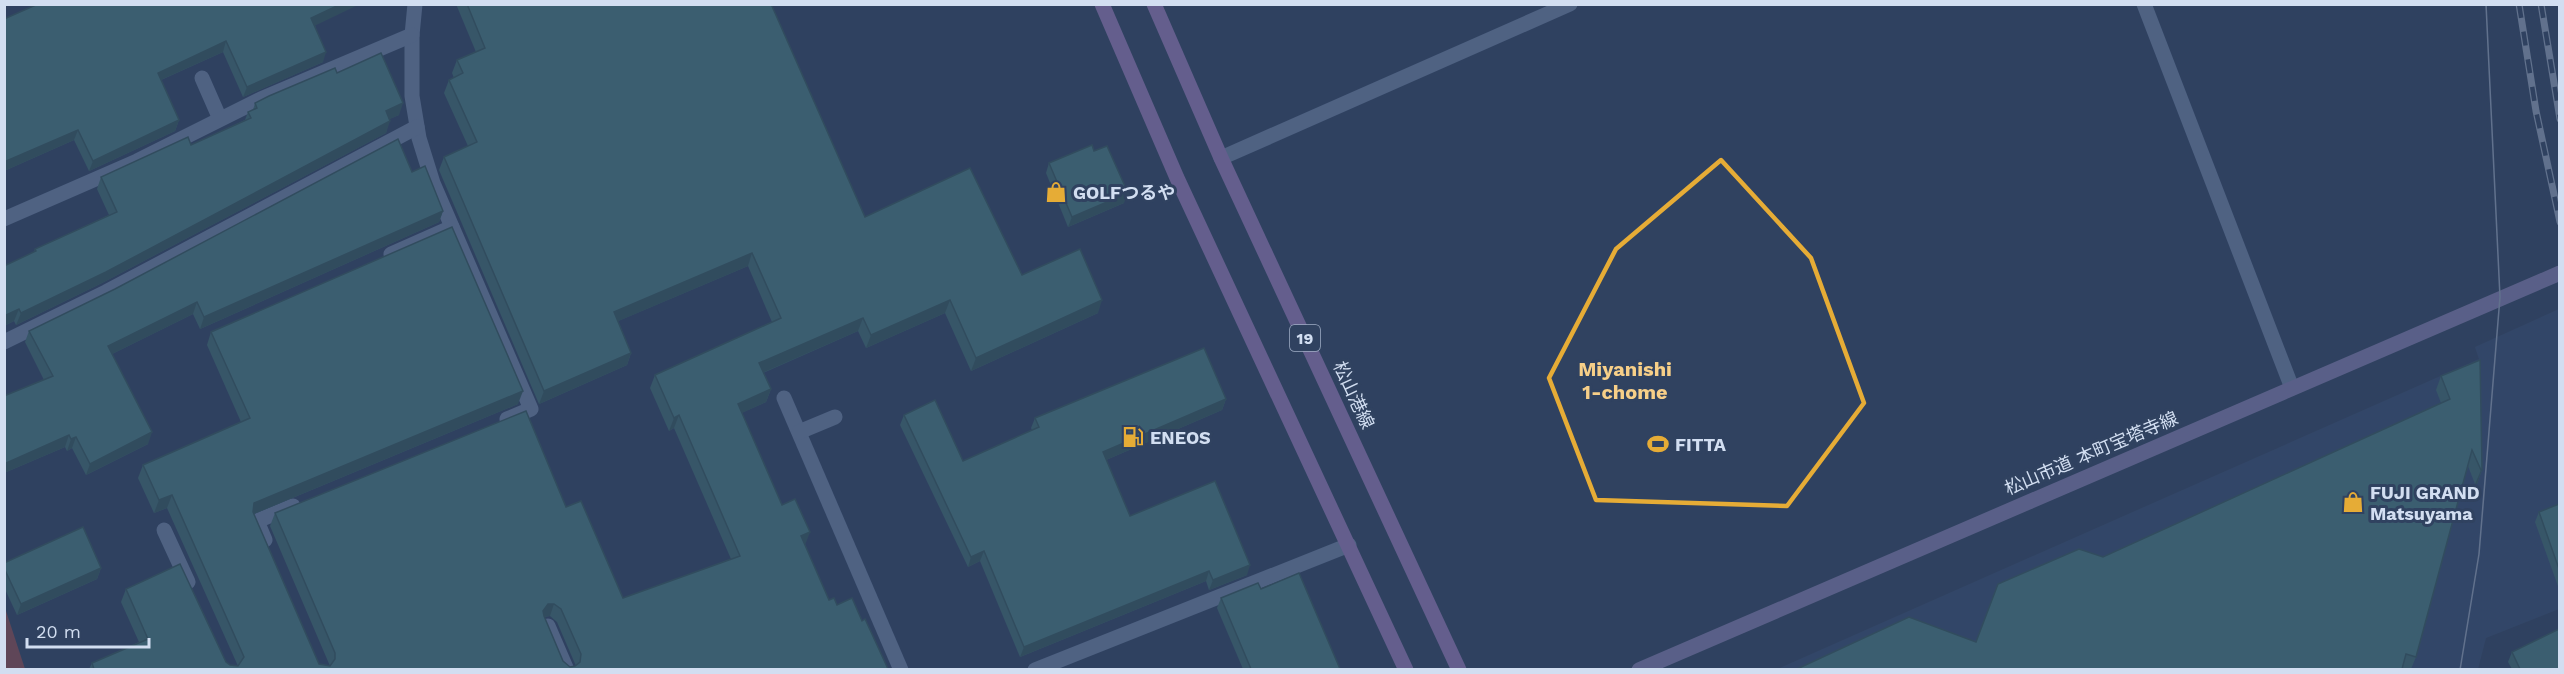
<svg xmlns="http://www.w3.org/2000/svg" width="2564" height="674" font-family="'Work Sans','Noto Sans JP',sans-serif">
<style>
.built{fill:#374d71}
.green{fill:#9a4d4e}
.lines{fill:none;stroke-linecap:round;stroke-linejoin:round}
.street{stroke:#7589ac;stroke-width:15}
.secondary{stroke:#8d84b8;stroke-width:15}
.primary{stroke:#a480c3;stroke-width:15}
.tram{stroke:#9eacc3;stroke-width:1.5}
.rail-casing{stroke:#9eacc3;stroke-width:7}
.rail{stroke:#304260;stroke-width:4.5;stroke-dasharray:14;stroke-linecap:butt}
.wall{fill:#406f72;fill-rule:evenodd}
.shaded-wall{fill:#345a5c}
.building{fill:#4b8184;stroke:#345a5c;stroke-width:1.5;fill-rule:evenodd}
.marked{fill:none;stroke:#e6ac36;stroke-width:4.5;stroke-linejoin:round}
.labels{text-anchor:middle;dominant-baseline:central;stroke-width:6;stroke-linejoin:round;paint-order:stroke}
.shield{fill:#304260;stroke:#a1afc6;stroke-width:1.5}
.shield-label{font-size:16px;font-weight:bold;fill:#d2def1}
.poi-label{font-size:18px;font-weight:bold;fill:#d2def1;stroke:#304260;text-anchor:start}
.street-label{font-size:18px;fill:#d2def1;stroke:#304260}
.neighbourhood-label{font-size:20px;font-weight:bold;fill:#f7cf88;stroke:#304260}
</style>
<rect width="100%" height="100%" fill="#304260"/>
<path class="built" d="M2559 309V609L2486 638 2478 669 1775 670 2479 359 2475 347Z"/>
<path class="green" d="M5 608 25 669H5Z"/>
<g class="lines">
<g class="street">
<path d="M415 4 412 35V96L419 138 433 183 531 409 507 419"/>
<path d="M2144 4 2292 388"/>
<path d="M202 78 220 119"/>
<path d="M1221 158 1570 4"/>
<path d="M4 219 137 161 261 99 412 35"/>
<path d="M391 254 452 227"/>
<path d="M4 342 106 292 417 127"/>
<path d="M784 398 901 670"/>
<path d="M799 432 835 417"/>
<path d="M164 530 188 582"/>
<path d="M265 540 257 521 293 506"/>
<path d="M548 626 567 670"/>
<path d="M1035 670 1349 545"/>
</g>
<path class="secondary" d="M1639 670 2560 273"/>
<g class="primary">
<path d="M1102 4 1177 178 1406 670"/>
<path d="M1154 4 1221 158 1459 670"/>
</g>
<path class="tram" d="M2460 670 2479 554 2500 297 2486 4"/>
<defs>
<g id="rail">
<path d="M2519 4 2536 111 2560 222"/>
<path d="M2541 4 2560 119"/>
</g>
</defs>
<use href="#rail" class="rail-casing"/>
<use href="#rail" class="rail"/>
</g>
<g class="wall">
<path d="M456 4H771L865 217 1022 275 1098 313 971 371 945 313 866 348 858 331 763 373 771 389 766 402 741 413 782 505 805 545 829 600 862 621 888 669H89L92 663 139 642 121 602 126 589 226 662 230 665 238 666 167 508 154 513 138 478 143 465 241 422 207 345 211 332 518 404 254 514 319 664 330 666 270 526 275 513 566 507 623 598 731 559 674 428 669 431 650 388 655 375 772 322 748 266 618 321 631 353 627 365 539 404 439 170 444 157 468 146 444 93 449 80 454 78 452 73 457 60 476 52ZM550 616 557 622 576 666 570 667 563 661 544 617Z"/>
<path d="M4 19 315 25 323 62 243 97 223 52 161 80 179 120 175 131 89 171 74 140 4 171Z"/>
<path d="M337 73 399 115 389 119 386 133 102 283 16 325 14 321 4 326V266L34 252 35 249 109 215 97 189 101 177 191 145 245 120 248 112 253 110 255 103Z"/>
<path d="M1049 163 1124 203 1068 227 1046 173Z"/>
<path d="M412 172 443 211 439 222 200 329 193 314 112 354 148 444 86 475 72 448 67 451 65 447 4 473V396L44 380 25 342 29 331Z"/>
<path d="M2441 376 2482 470 2477 484H2475L2468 466 2416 657 2411 669 1976 642 2441 403 2436 390Z"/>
<path d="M1226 399 1222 410 1106 460 1130 516 1247 575 1209 590 1206 581 1020 657 980 561 968 567 900 425 904 415 963 461 1032 430 1031 428 1035 418Z"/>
<path d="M2559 504V589L2535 522 2539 512Z"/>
<path d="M4 563 101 568 97 579 17 615 4 587Z"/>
<path d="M1261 589 1340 669H1243L1217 608 1221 598Z"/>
<path d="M2512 652 2559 669H2512L2508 662Z"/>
</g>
<g class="shaded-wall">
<path d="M341 4H360L308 29 311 18Z"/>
<path d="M226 41 223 52 154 83 158 73Z"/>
<path d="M326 52 323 62 243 97 247 87Z"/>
<path d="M403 103 399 115 381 123 386 111Z"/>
<path d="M179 120 175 131 89 171 93 161Z"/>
<path d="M390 121 386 133 102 283 16 325 21 313Z"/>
<path d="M78 130 74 140 4 171V162Z"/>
<path d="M1128 193 1124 203 1068 227 1072 217Z"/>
<path d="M443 211 439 222 200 329 204 317Z"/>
<path d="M752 253 748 266 609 325 614 312Z"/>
<path d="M950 300 945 313 866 348 871 335Z"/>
<path d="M1102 300 1098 313 971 371 976 358Z"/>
<path d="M197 302 193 314 104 358 108 346Z"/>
<path d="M19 309 14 321 4 326V316Z"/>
<path d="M863 318 858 331 755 376 759 363Z"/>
<path d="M631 353 627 365 539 404 544 391Z"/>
<path d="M771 389 766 402 733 417 738 404Z"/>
<path d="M523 391 518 404 249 516 254 503Z"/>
<path d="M1226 399 1222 410 1099 463 1103 452Z"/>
<path d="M679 415 674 428 669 431 674 418Z"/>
<path d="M152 432 148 444 86 475 90 464Z"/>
<path d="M69 435 65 447 4 473V464Z"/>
<path d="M76 437 72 448 67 451 71 439Z"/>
<path d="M2481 470H2482L2477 484H2475Z"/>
<path d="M172 495 167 508 154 513 159 500Z"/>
<path d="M810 532 805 545 801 536Z"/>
<path d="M984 551 980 561 968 567 971 557Z"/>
<path d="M1250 565 1247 575 1209 590 1213 580Z"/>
<path d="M101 568 97 579 17 615 21 604Z"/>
<path d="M1209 571 1206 581 1020 657 1024 647Z"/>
<path d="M548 604H554L550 616 544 617 543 611Z"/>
</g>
<g class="building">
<path d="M38 4H341L311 18 326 52 247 87 226 41 158 73 179 120 93 161 78 130 4 162V19Z"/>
<path d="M467 4H771L865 217 970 168 1022 275 1080 249 1102 300 976 358 950 300 871 335 863 318 759 363 771 389 738 404 782 505 795 499 810 532 801 536 829 600 834 598 837 605 852 598 862 621 865 619 888 669H94L92 663 148 639 126 589 180 564 226 662 230 665 238 666 244 657 172 495 159 500 143 465 250 418 211 332 452 227 523 391 254 503 253 512 319 664 330 666 335 659V653L275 513 526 411 566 507 581 501 623 598 740 556 679 415 674 418 655 375 781 318 752 253 614 312 631 353 544 391 444 157 477 142 449 80 463 73 457 60 485 48ZM548 604H554L561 609 581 654 580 662 575 666 570 667 563 661 544 616 543 611Z"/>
<path d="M381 53 403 103 386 111 390 121 106 272 21 313 19 309 4 316V266L36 251 35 249 117 212 101 177 188 137 191 145 251 118 248 112 257 108 255 103 269 96 335 68 337 73Z"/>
<path d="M398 139 412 172 425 166 443 211 204 317 197 302 108 346 152 432 90 464 76 437 71 439 69 435 4 464V396L53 376 29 331 115 289Z"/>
<path d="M1092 145 1094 151 1107 146 1128 193 1072 217 1049 163Z"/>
<path d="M1204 348 1226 399 1103 452 1130 516 1215 481 1250 565 1213 580 1209 571 1024 647 984 551 971 557 904 415 935 400 963 461 1039 427 1035 418Z"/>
<path d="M2480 360 2482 470H2481L2472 450 2416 657 2406 654 2402 669H1797L1909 617 1976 642 1998 584 2079 549 2103 557 2450 399 2441 376Z"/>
<path d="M2559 504V569L2539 512Z"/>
<path d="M83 527 101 568 21 604 4 568V563Z"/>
<path d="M1299 573 1340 669H1251L1221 598 1258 583 1261 589Z"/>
<path d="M2559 629V669H2520L2512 652Z"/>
</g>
<path d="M0 0H2564V674H0ZM1721 160 1811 258 1864 403 1787 506 1596 500 1549 378 1616 249Z" fill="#304260" fill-opacity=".55" fill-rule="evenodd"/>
<path class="marked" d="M1721 160 1811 258 1864 403 1787 506 1596 500 1549 378 1616 249Z"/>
<defs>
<symbol id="shop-bare" viewBox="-9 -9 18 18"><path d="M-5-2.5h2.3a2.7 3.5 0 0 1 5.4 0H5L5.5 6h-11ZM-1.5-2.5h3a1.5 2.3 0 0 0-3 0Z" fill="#e6ac36" stroke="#304260" stroke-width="2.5" paint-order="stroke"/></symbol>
<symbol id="fuel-bare" viewBox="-9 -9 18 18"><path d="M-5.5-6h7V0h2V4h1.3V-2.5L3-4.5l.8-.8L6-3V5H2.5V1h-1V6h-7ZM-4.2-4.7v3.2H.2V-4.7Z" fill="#e6ac36" stroke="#304260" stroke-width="2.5" paint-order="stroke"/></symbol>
<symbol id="stadium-bare" viewBox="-9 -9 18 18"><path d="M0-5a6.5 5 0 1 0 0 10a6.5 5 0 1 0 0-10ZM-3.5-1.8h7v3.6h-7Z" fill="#e6ac36" stroke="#304260" stroke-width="2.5" paint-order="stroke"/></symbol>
</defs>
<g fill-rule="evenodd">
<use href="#shop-bare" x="1041" y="177" width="30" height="30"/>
<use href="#fuel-bare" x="1118" y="422" width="30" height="30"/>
<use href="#stadium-bare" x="1643" y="429" width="30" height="30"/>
<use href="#shop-bare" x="2338" y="487" width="30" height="30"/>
</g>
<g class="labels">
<rect class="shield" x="1290" y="325" width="30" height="26" rx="4.5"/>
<g class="shield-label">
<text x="1305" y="338">19</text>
</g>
<g class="poi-label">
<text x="1073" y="192">GOLFつるや</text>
<text x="1150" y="437">ENEOS</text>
<text x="1675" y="444">FITTA</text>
<text x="2370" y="492">FUJI GRAND<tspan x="2370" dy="21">Matsuyama</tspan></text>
</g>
<g class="street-label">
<text transform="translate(1354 395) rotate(65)">松山港線</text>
<text transform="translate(2091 453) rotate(-23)">松山市道 本町宝塔寺線</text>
</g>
<g class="neighbourhood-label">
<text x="1625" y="369">Miyanishi<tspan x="1625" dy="23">1-chome</tspan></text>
</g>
</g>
<rect width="2564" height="674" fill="none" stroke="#d2def1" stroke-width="12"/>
<path d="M27 638v9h122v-9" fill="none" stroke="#d2def1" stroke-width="3"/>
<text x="36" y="638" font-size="18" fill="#d2def1" stroke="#304260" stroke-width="4.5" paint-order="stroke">20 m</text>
</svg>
